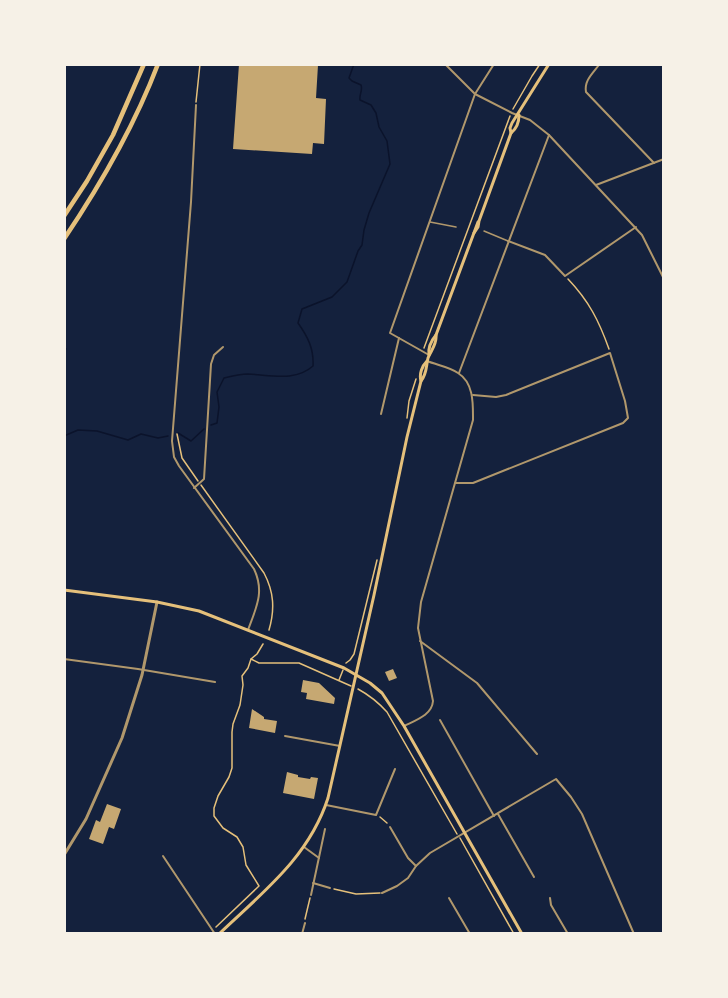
<svg xmlns="http://www.w3.org/2000/svg" width="728" height="998" font-family="Literata,serif">
<style>
.lines{fill:none;stroke-linecap:round;stroke-linejoin:round}
.stream{stroke:#0b132b;stroke-width:1.5}
.building{fill:#c6a872}
.path{stroke:#e5c07b;stroke-width:1.5}
.service{stroke:#b1986c;stroke-width:1.5}
.minor{stroke:#b1986c;stroke-width:2}
.tertiary{stroke:#b1986c;stroke-width:3}
.secondary{stroke:#e5c07b;stroke-width:3}
.motorway{stroke:#e5c07b;stroke-width:4.5}
</style>
<rect width="100%" height="100%" fill="#14213d"/>
<g class="lines">
<g class="stream">
<path d="M64 348 66 349"/>
<path d="M211 425 217 423 219 407 217 392 224 378C232 376 240 374 248 374 271 375 295 382 313 366 314 349 308 337 298 323L302 309 332 297 347 282 358 251 362 245 364 230 369 213 390 164 387 141 379 127 376 113 371 105 360 100C359 95 363 90 361 85L352 81 349 78 354 64"/>
<path d="M178 433 191 441 204 429"/>
<path d="M64 436 78 430 97 431 128 440 141 434 158 438 168 436"/>
</g>
</g>
<g class="building">
<path d="M239 64 318 65 316 98 326 99 324 144 313 143 312 154 233 149Z"/>
<path d="M393 669 397 678 389 681 385 672Z"/>
<path d="M303 680 319 683 335 698 334 704 306 699 307 693 301 692Z"/>
<path d="M252 709 264 717V719L277 721 275 733 249 728Z"/>
<path d="M287 772 298 775V777L310 779 311 777 318 778 314 799 283 793Z"/>
<path d="M107 804 121 809 114 829 109 827 103 844 89 839 96 820 100 822Z"/>
</g>
<g class="lines">
<g class="path">
<path d="M196 102 200 64"/>
<path d="M513 109 532 76 540 64"/>
<path d="M568 279C589 301 599 321 609 349"/>
<path d="M424 348 510 116"/>
<path d="M407 418 409 401 416 379"/>
<path d="M177 434 182 458 198 481"/>
<path d="M201 485 264 573C274 592 275 609 269 630"/>
<path d="M251 659 259 663H299L351 686"/>
<path d="M346 663 350 660 354 654 377 560"/>
<path d="M339 680 343 670"/>
<path d="M358 689C369 695 378 702 387 712L457 834"/>
<path d="M380 817 387 823"/>
<path d="M460 838 514 934"/>
<path d="M334 889 356 894 380 893"/>
<path d="M305 919 310 898"/>
<path d="M216 927 259 886 246 865 243 847 237 837 223 828 214 816V808L218 796 229 777 232 768V732L233 724 240 705 243 685 242 676 248 668 251 659 257 654 263 644"/>
</g>
<g class="service">
<path d="M430 222 456 227"/>
<path d="M484 231 508 241"/>
</g>
<g class="minor">
<path d="M445 64 475 94 512 113 530 120 549 135 642 235 664 279"/>
<path d="M599 65C592 74 584 81 586 92L654 163"/>
<path d="M196 105 191 202 172 441 174 457 179 466 254 569C265 592 256 608 248 630"/>
<path d="M596 185 664 159"/>
<path d="M508 241 545 255 565 276 636 227"/>
<path d="M429 355 390 333 475 94 494 64"/>
<path d="M459 373 549 135"/>
<path d="M381 414 399 338"/>
<path d="M456 483H473L623 423 628 418 625 401 610 353 506 395 496 397 473 395"/>
<path d="M194 488 204 479 211 364 214 355 223 347"/>
<path d="M420 641 477 683 537 754"/>
<path d="M64 659 138 669 215 682"/>
<path d="M440 720 494 816"/>
<path d="M404 726C416 720 432 715 433 701L418 628 421 602 473 420C473 404 474 383 458 373 450 367 437 365 427 361"/>
<path d="M285 736 340 746"/>
<path d="M326 805 376 815 395 769"/>
<path d="M498 814 534 877"/>
<path d="M390 827 408 858 416 866"/>
<path d="M304 847 319 858"/>
<path d="M163 856 215 934"/>
<path d="M313 883 330 888"/>
<path d="M382 893 397 886 408 878 416 866 430 853 556 779 571 797 582 814 634 934"/>
<path d="M311 895 325 829"/>
<path d="M449 898 470 934"/>
<path d="M550 898 551 905 568 934"/>
<path d="M302 934 305 923"/>
</g>
<path class="tertiary" d="M64 855 86 819 122 738 142 675 157 602"/>
<g class="secondary">
<path d="M511 133C516 129 519 122 519 115"/>
<path d="M474 233 478 227 479 221 511 133 510 128 512 123 549 64"/>
<path d="M429 355C428 348 431 341 436 335"/>
<path d="M421 381C427 374 426 366 428 358 431 350 437 345 436 335L478 222"/>
<path d="M64 590 157 602 199 611 344 668 370 683 382 693 404 726 522 934"/>
<path d="M219 934C263 892 309 857 328 798L374 595 407 437 421 381C419 374 422 366 427 361"/>
</g>
<g class="motorway">
<path d="M64 216 87 181 113 135 144 64"/>
<path d="M64 239C101 184 134 127 158 64"/>
</g>
</g>
<rect width="728" height="998" fill="none" stroke="#f6f1e7" stroke-width="132"/>
</svg>
